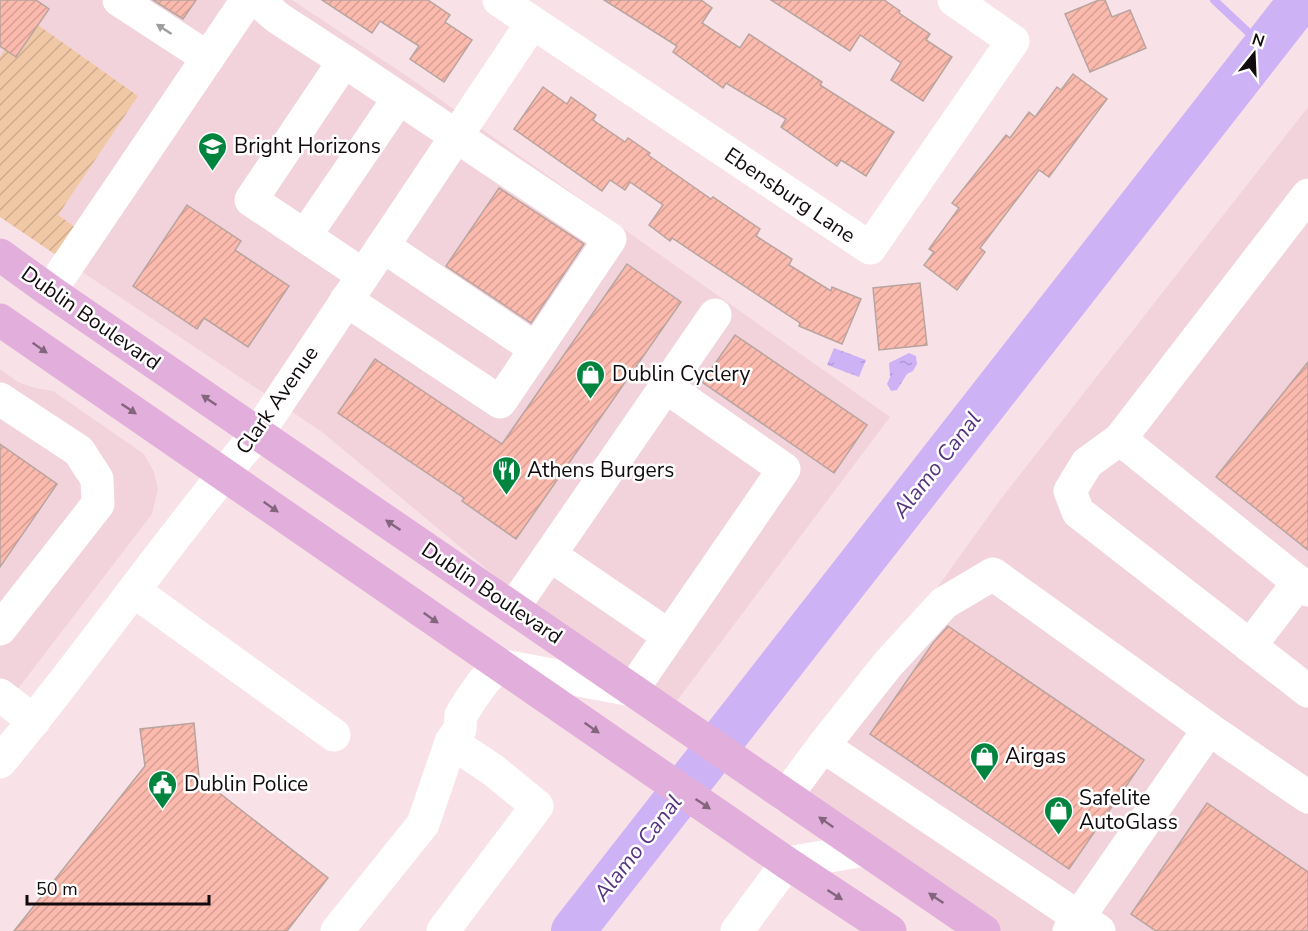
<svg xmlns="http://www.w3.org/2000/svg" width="1308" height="931" font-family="'Nunito Sans',sans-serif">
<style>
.built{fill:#f2d3db}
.garden{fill:url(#garden-furrows)}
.water{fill:url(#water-ripples)}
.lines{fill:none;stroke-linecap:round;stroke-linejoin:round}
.stream{stroke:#cdb2f6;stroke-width:8}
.river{stroke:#cdb2f6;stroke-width:44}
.building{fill:url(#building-hatch);stroke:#b9a4a0;stroke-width:1.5}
.minor{stroke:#fff;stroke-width:33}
.major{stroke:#e2aedb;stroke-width:33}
.oneway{fill:#a09d9e}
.oneway2{fill:#84657e}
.labels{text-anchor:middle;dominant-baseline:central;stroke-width:5;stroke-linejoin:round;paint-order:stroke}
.poi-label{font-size:21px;fill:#120b0d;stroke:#fff;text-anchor:start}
.street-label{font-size:21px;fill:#120b0d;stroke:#fff}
.water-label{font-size:22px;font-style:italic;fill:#563280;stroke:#fff}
</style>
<defs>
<pattern id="garden-furrows" width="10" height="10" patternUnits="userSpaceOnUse" patternTransform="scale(1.5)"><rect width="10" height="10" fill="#f1c8a6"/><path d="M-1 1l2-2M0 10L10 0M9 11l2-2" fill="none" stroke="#ceaa8e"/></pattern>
<pattern id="water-ripples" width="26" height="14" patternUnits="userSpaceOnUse" patternTransform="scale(1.5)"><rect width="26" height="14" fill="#cdb2f6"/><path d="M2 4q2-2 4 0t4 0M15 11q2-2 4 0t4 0" fill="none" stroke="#af98d2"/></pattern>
<pattern id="building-hatch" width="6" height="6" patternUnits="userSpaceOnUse" patternTransform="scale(1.5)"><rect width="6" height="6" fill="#fbbaad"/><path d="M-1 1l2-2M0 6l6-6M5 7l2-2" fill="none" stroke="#d69f94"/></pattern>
</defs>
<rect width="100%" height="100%" fill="#f9e2e7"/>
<g class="built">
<path d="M0 0H292L404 74 890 417 667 714 632 690 322 432 0 217Z"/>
<path d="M1308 107V931H984L798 803 808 768 1000 500Z"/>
<path d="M0 369 18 382 35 388 53 391 144 454 154 472 158 489 152 514 0 712Z"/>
</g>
<path class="garden" d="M38 25 138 96 58 215 75 227 56 255 0 217V57L5 49 17 57Z"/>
<g class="water">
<path d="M834 348 866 360 859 377 827 365Z"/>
<path d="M909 353 916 356 917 364 913 371 907 374 897 390 891 391 887 384 890 377 889 363Z"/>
</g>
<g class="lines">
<path class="stream" d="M1214 0 1264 47"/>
<path class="river" d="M573 931 1301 0"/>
</g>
<g class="building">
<path d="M0 0H36L49 9 16 57 0 46Z"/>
<path d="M153 0H196L183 19Z"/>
<path d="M322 0H428L450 15 445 22 472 40 444 82 410 59 419 46 380 21 372 33Z"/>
<path d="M604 0H701L712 8 702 23 740 48 749 34 822 82 820 85 894 132 866 176 841 160 837 166 781 127 786 119 726 83 723 88 673 52 677 46Z"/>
<path d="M771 0H884L900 11 899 13 930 34 926 40 952 57 923 101 891 80 901 63 860 35 850 51Z"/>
<path d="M1099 0H1105L1112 17 1130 10 1146 48 1090 72 1065 14Z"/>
<path d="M1073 74 1107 99 1049 177 1039 170 980 248 985 252 957 290 924 265 934 252 929 249 959 208 952 203 1006 135 1010 138 1029 112 1035 117 1057 87 1061 90Z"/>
<path d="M543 87 567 104 571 97 596 115 593 120 625 142 628 138 650 153 648 155 711 199 713 197 760 229 756 236 792 259 789 265 831 291 832 287 861 299 842 344 799 326 800 323 672 238 670 241 649 225 663 205 630 182 625 190 610 180 602 191 514 129Z"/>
<path d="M499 188 584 244 531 323 446 266Z"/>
<path d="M187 205 241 241 235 250 289 286 248 347 204 318 197 329 133 286Z"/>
<path d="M627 264 681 302 516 539 462 501 464 498 338 413 375 359 502 444Z"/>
<path d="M920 283 927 345 879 350 873 288Z"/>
<path d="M735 335 867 425 834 473 702 382Z"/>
<path d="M1308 362V550L1216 477Z"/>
<path d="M0 444 57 484 0 567Z"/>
<path d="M948 626 1144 760 1069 869 870 734 933 643Z"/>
<path d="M194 723 199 777 328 878 287 931H14L145 766 140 729Z"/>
<path d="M1207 803 1308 872V931H1156L1131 914Z"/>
</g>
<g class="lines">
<g class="minor">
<path d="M119 0 208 58"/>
<path d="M257 0 278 18 344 61"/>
<path d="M499 0 870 248 1013 41 954 0"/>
<path d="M1308 195 1120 439 1308 590"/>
<path d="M305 236 399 98"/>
<path d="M363 275 251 200 344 61 610 239 536 349"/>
<path d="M50 291 247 0"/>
<path d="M346 300 500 402 536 349 383 246"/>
<path d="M0 399 79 451 97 479 98 504 0 629"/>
<path d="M1120 439 1087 463 1070 491 1078 512 1308 691"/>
<path d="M550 555 669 636"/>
<path d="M134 591 334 735"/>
<path d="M513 608 715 315"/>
<path d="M1250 646 1299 582"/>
<path d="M0 695 34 721"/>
<path d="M823 746 888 664 944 603 993 574 1209 729"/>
<path d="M0 762C89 655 168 539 258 433L532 23"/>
<path d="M786 796 823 746 1099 931"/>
<path d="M337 931 423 824 451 742"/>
<path d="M443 931 537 806 493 770 451 742 460 729 461 715 471 699 484 681 499 665 632 690 784 469 666 387"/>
<path d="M737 931 787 863 865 850"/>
<path d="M1069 931 1209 729 1308 797"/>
</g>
<g class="major">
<path d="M0 255 50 291 984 931"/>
<path d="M0 320 787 863 890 931"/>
</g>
</g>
<defs><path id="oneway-solid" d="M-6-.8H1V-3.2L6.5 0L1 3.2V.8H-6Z" transform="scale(1.5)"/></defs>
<use class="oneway" href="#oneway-solid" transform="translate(164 29) rotate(-147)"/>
<g class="oneway2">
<use href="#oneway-solid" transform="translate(40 348) rotate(35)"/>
<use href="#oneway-solid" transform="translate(209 400) rotate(-146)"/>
<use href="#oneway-solid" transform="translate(129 409) rotate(34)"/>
<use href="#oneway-solid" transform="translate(271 507) rotate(35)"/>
<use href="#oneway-solid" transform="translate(393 525) rotate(-146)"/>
<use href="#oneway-solid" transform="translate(431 618) rotate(35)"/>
<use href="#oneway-solid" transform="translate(592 728) rotate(35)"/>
<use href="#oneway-solid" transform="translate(703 804) rotate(34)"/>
<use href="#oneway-solid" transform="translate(826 822) rotate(-145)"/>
<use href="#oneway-solid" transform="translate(835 895) rotate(33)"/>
<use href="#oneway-solid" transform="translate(936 898) rotate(-146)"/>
</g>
<defs>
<symbol id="school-pin" viewBox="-11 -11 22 30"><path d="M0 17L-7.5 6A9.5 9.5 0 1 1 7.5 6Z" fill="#00843e" stroke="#fff"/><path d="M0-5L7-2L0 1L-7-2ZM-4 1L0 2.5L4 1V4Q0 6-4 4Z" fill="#fff"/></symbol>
<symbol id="shop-pin" viewBox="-11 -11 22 30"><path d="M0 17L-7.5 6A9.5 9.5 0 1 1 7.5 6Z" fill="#00843e" stroke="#fff"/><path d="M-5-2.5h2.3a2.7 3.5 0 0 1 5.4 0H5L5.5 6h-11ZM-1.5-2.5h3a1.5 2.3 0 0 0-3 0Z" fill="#fff"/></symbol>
<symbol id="restaurant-pin" viewBox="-11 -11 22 30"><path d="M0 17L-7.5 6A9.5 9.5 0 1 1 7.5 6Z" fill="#00843e" stroke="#fff"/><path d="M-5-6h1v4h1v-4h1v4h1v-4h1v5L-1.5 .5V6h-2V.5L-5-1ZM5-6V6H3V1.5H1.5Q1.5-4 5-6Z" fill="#fff"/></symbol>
<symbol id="civic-pin" viewBox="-11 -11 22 30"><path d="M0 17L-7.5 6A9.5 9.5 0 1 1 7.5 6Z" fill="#00843e" stroke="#fff"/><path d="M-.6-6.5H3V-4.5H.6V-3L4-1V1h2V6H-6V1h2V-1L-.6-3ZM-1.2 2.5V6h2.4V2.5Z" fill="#fff"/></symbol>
</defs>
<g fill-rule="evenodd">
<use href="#school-pin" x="196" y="130" width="33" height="45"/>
<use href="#shop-pin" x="574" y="358" width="33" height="45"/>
<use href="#restaurant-pin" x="490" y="454" width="33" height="45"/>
<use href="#shop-pin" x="968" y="740" width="33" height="45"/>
<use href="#civic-pin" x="146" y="768" width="33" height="45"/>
<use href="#shop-pin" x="1042" y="794" width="33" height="45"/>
</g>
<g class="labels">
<g class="poi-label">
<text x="234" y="146">Bright Horizons</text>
<text x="612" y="374">Dublin Cyclery</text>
<text x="527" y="470">Athens Burgers</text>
<text x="1005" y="756">Airgas</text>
<text x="184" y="784">Dublin Police</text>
<text x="1079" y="798">Safelite<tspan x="1079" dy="24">AutoGlass</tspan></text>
</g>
<g class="street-label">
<text transform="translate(790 195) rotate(34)">Ebensburg Lane</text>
<text transform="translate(91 318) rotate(35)">Dublin Boulevard</text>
<text transform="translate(277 400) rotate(-55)">Clark Avenue</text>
<text transform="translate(492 593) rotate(34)">Dublin Boulevard</text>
</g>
<g class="water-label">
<text transform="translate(937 465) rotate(-52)">Alamo Canal</text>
<text transform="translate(638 848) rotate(-52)">Alamo Canal</text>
</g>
</g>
<g transform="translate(1254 54) rotate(18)" stroke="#ffffff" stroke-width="4.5" paint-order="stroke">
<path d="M0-4.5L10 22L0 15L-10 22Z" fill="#120b0d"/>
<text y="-9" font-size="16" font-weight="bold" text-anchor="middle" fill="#120b0d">N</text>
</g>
<path d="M27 895v9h182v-9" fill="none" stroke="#120b0d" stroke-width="3"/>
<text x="36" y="895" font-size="18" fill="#120b0d" stroke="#ffffff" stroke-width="4.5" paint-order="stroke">50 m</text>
</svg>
